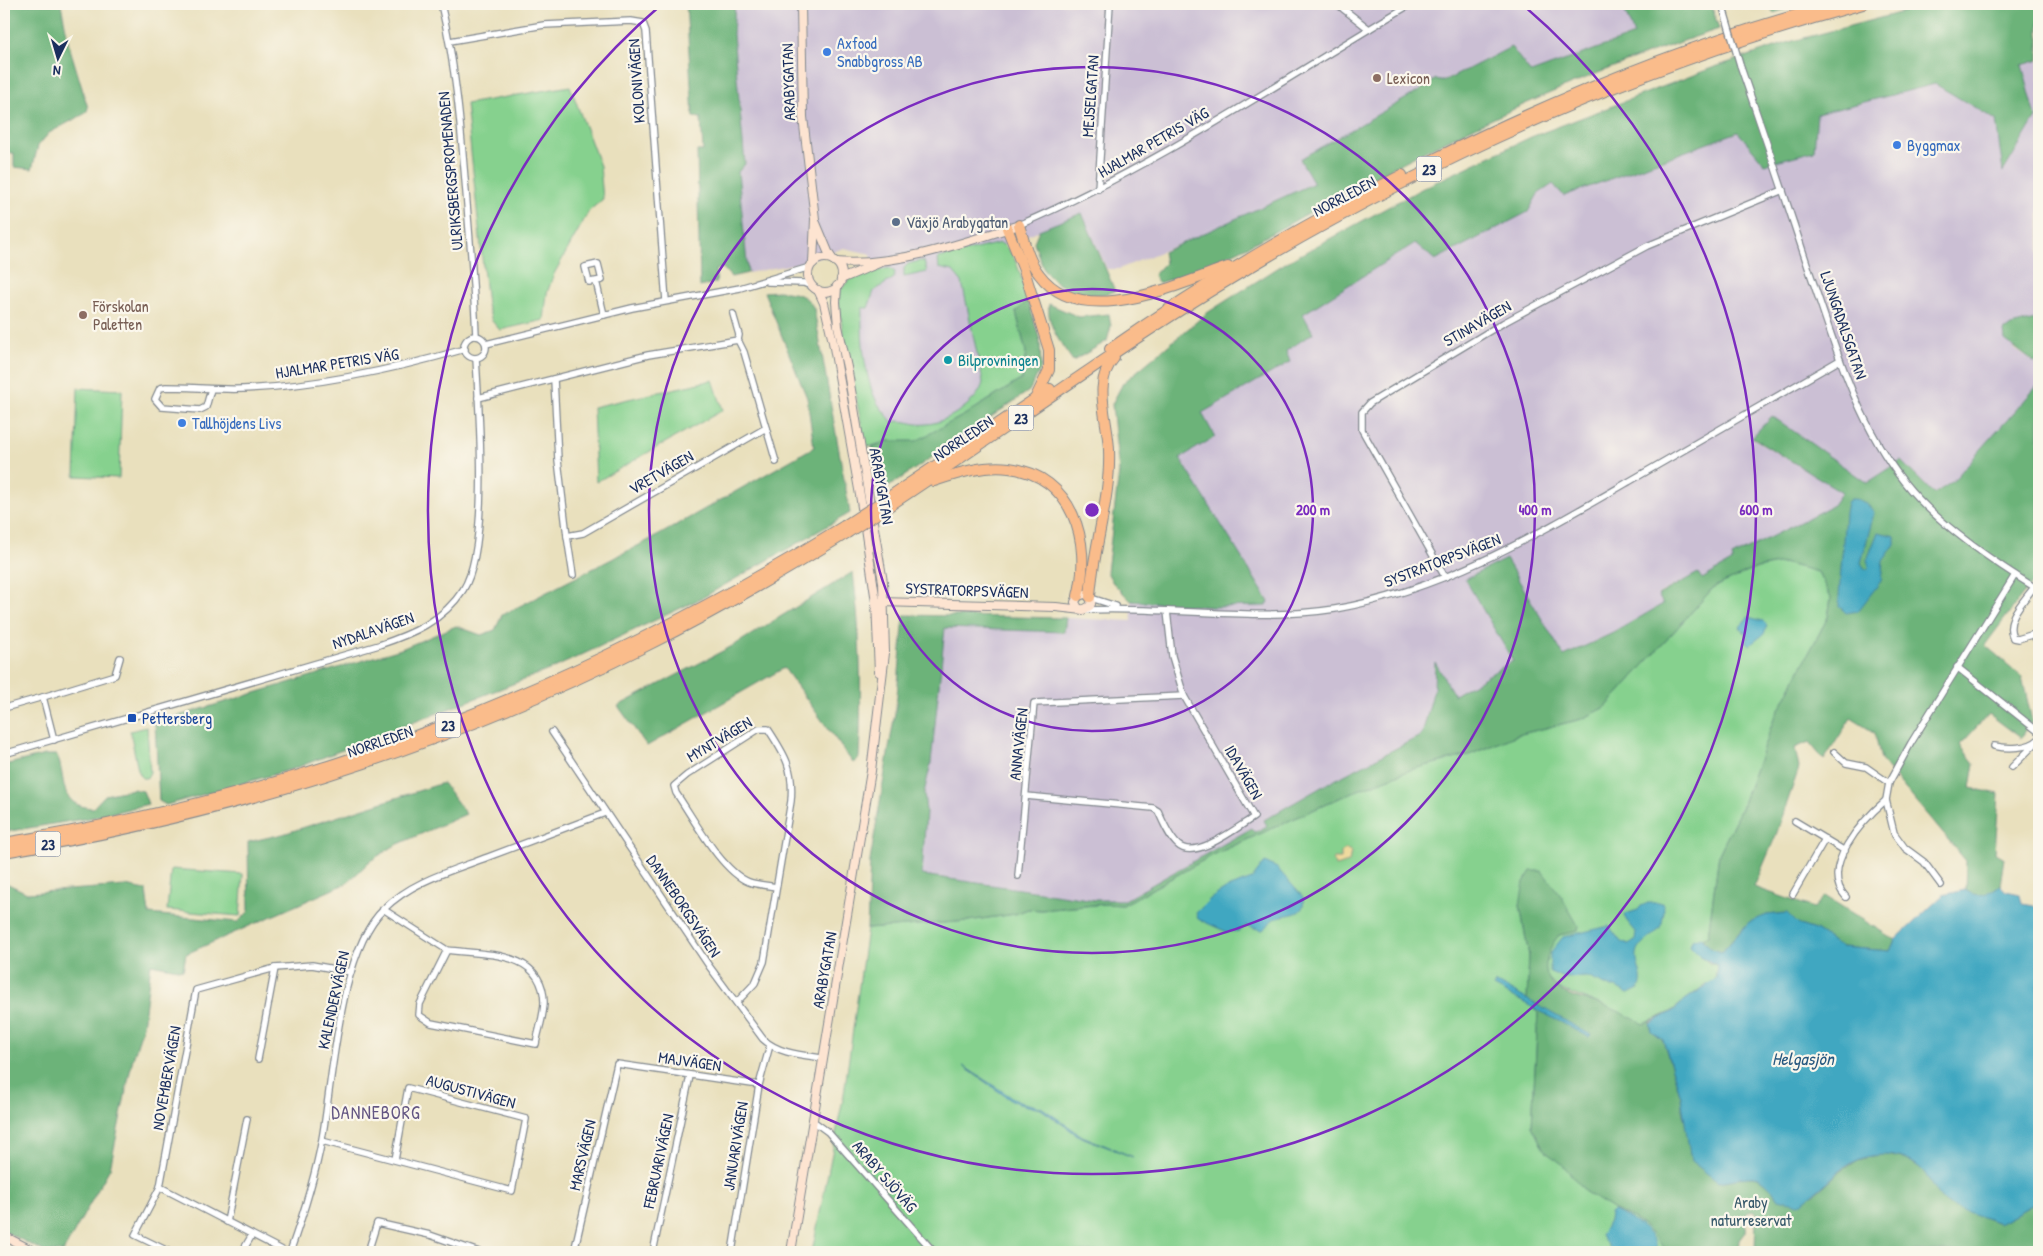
<svg xmlns="http://www.w3.org/2000/svg" width="2043" height="1256" font-family="'Patrick Hand',sans-serif">
<style>
.industrial{fill:#cbbfd4}
.green{fill:#86d18e;stroke:#508076}
.forest{fill:#6cb379;stroke:#44716c}
.sand{fill:#eeda9e;stroke:#84847e}
.water{fill:#41a7c1;stroke:#2e6b90}
.lines{fill:none;stroke-linecap:round;stroke-linejoin:round}
.street-casing{stroke:#82888e;stroke-width:8}
.secondary-casing{stroke:#82888e;stroke-width:10}
.highway-casing{stroke:#82888e;stroke-width:12}
.street{stroke:#fff;stroke-width:5.5}
.secondary{stroke:#fde4d1;stroke-width:8}
.highway{stroke:#fabc8b;stroke-width:10}
.street-bridge-casing{stroke:#82888e;stroke-width:8;stroke-linecap:butt}
.highway-bridge-casing{stroke:#82888e;stroke-width:12;stroke-linecap:butt}
.street-bridge{stroke:#fff;stroke-width:5.5}
.highway-bridge{stroke:#fabc8b;stroke-width:10}
.ring{fill:none;stroke:#7b2cbf;stroke-width:2.5}
.shop-dot{fill:#3f7fe0;stroke:#fbf7ec;stroke-width:2}
.education-dot{fill:#8d6e63;stroke:#fbf7ec;stroke-width:2}
.service-dot{fill:#5c6f8a;stroke:#fbf7ec;stroke-width:2}
.culture-dot{fill:#0f9aa8;stroke:#fbf7ec;stroke-width:2}
.transit-dot{fill:#1a4fb4;stroke:#fbf7ec;stroke-width:2}
.labels{text-anchor:middle;dominant-baseline:central;stroke-width:4.5;stroke-linejoin:round;paint-order:stroke}
.shield{fill:#fbf7ec;stroke:#5e6b89;stroke-width:1}
.shield-label{font-size:15px;font-weight:bold;fill:#1b2f5e}
.shop-label{font-size:16px;fill:#366cbe;stroke:#fbf7ec;text-anchor:start}
.education-label{font-size:16px;fill:#785e54;stroke:#fbf7ec;text-anchor:start}
.street-label{font-size:16px;fill:#1b2f5e;stroke:#fbf7ec}
.service-label{font-size:16px;fill:#4e5e75;stroke:#fbf7ec;text-anchor:start}
.culture-label{font-size:16px;fill:#0d838f;stroke:#fbf7ec;text-anchor:start}
.transit-label{font-size:16px;fill:#164399;stroke:#fbf7ec;text-anchor:start}
.park-label{font-size:16px;fill:#36586a;stroke:#fbf7ec}
.water-label{font-size:18px;font-style:italic;fill:#285981;stroke:#fbf7ec}
.neighbourhood-label{font-size:18px;letter-spacing:1px;fill:#645783;stroke:#fbf7ec}
.centre{fill:#7b2cbf;stroke:#fbf7ec;stroke-width:2.5}
.ring-label{font-size:15px;text-anchor:middle;font-weight:bold;fill:#7b2cbf;stroke:#fbf7ec;stroke-width:4.5;stroke-linejoin:round;paint-order:stroke}
</style>
<rect width="100%" height="100%" fill="#fbf7ec"/>
<filter id="ink" filterUnits="userSpaceOnUse"><feTurbulence type="fractalNoise" baseFrequency=".02" numOctaves="2"/><feDisplacementMap in="SourceGraphic" scale="10" xChannelSelector="R" yChannelSelector="G"/><feConvolveMatrix kernelMatrix="1 2 1 2 8 2 1 2 1" color-interpolation-filters="sRGB"/></filter>
<filter id="wash" filterUnits="userSpaceOnUse"><feTurbulence type="fractalNoise" baseFrequency=".0096" numOctaves="4" result="noise"/><feDisplacementMap in="SourceGraphic" scale="20" xChannelSelector="R" yChannelSelector="G"/><feGaussianBlur stdDeviation="1.12" result="paint"/><feColorMatrix in="noise" values="0 0 0 0 0 0 0 0 0 0 0 0 0 0 0 0 0 1.4 0 .05"/><feComposite in="paint" operator="in"/></filter>
<g filter="url(#wash)">
<rect width="100%" height="100%" fill="#e9e0bd"/>
<g class="industrial">
<path d="M735 4H1622L1635 34 1531 73 1511 47 1444 81 1436 79 1419 91 1300 159 1314 183 1211 231 1119 269H1107L1082 213 998 247 1022 379 916 442 879 420 858 341 859 308 876 287 871 254 844 248 804 262 748 273 738 172 745 164 733 34Z"/>
<path d="M2039 60V319L2011 326 2013 348 2039 366V384L1952 482 1933 494 1901 461 1867 483 1772 416 1752 438 1842 492 1833 505 1732 557 1734 561 1702 579 1698 573 1658 594 1663 604 1613 633 1563 656 1506 559 1466 579 1514 661 1454 695 1435 663 1434 689 1422 735 1325 785 1264 820 1267 826 1255 833 1252 828 1125 900H1095L922 875 925 784 931 763 945 628 1064 632 1066 618 1132 621 1131 601 1240 607 1180 458 1202 413 1290 362 1285 351 1302 314 1415 243 1528 212 1538 194 1553 184 1564 196 1739 132 1935 84 1996 120 2004 171 2036 117 2022 65Z"/>
</g>
<g class="green">
<path d="M570 86 600 166 603 199 589 211 554 274 547 293 544 320 500 330 492 321 487 305 466 104Z"/>
<path d="M1000 243C1017 250 1022 283 1028 300L1016 312 1026 352 1022 379 968 413 916 442 887 441 866 448 843 333 838 298 840 291 850 278 889 268 895 272 894 278 874 291 868 308H862C861 336 864 379 878 404 882 410 888 416 892 422 905 419 914 426 927 424 946 423 980 401 983 382L962 282 953 271 939 268 938 258Z"/>
<path d="M919 261H924L927 272 904 277V268L908 264Z"/>
<path d="M713 380 723 410 596 482 593 407Z"/>
<path d="M78 388 122 390 119 478 75 476Z"/>
<path d="M1783 563 1818 572 1831 598 1828 617 1774 719 1743 804 1719 854 1708 936 1690 946 1709 963 1717 965 1715 981 1705 985 1669 1013 1644 1024 1607 1007 1559 989 1547 977 1545 967 1548 951 1553 942 1559 935 1578 931 1542 872 1520 905 1529 956 1527 1000 1538 1013 1532 1126 1541 1144 1547 1153 1561 1162 1587 1193 1614 1210 1634 1219 1646 1228 1668 1252H812L844 1094 867 929 968 921 1015 914 1028 909 1041 910 1105 904 1123 905 1213 855 1353 792 1413 769 1469 755 1517 735 1582 719 1606 707 1714 587 1757 568Z"/>
<path d="M147 727 150 772 147 778H142L138 770 130 731Z"/>
<path d="M171 869 243 874 240 916 167 910Z"/>
</g>
<g class="forest">
<path d="M4 4H61L69 45 88 108 86 113 49 133 38 146 32 169 14 167V153H4Z"/>
<path d="M686 4H735L733 34 745 164 738 172 748 273 731 277 723 268 715 270 717 282 700 287 697 151H703L701 118 693 117Z"/>
<path d="M1622 4H1711L1719 29C1599 68 1481 121 1369 180 1302 215 1230 262 1158 283L1154 275 1165 263 1163 252 1314 183 1300 159 1419 91 1436 79 1445 81 1511 47 1531 73 1634 35Z"/>
<path d="M1770 4H1805L1773 13Z"/>
<path d="M1933 4H2039V60L2022 65 2036 117 2003 172 1996 120 1935 84 1817 114 1814 151 1765 164 1738 132 1564 196 1553 184 1538 194 1528 212 1435 260 1415 243 1303 314 1313 333 1286 351 1290 362 1202 413 1215 437 1180 458 1269 602 1266 606 1212 607 1131 601 1113 583 1107 572 1119 472 1112 404 1123 383 1207 313 1287 262 1423 188 1531 137 1712 68 1793 41Z"/>
<path d="M1082 213 1115 291C1093 300 1059 291 1045 271 1040 262 1037 251 1034 242L1039 230Z"/>
<path d="M778 291C794 293 807 293 814 309L850 513 702 598 554 668 293 769 166 805 159 801 155 723 401 649 456 626 481 635 495 630 502 615 659 535 814 447 807 398 764 292Z"/>
<path d="M1028 300 1040 341 1041 368 1029 391 881 492 872 447 887 441H916L968 413 1022 379 1026 352 1016 312Z"/>
<path d="M1049 304 1079 317 1109 314 1111 326 1107 341 1073 361C1062 345 1046 325 1049 304Z"/>
<path d="M2039 319V366L2005 340 2004 331 2011 326Z"/>
<path d="M2039 384V573L1985 645 2022 677 2032 721 2021 738 1989 714 1960 745 1974 763 1970 788 1999 794 1995 853 2004 858 2000 885C1988 894 1979 899 1965 890L1966 861 1881 760 1875 733 1851 718 1824 760 1809 742 1795 748 1799 768 1776 835 1754 887 1814 908 1825 896 1895 940 1890 951 1841 947 1815 930 1799 925 1787 913 1767 915 1743 928 1722 952C1713 953 1707 947 1703 939L1708 936 1719 854 1743 804 1774 719 1828 617 1831 598 1818 572 1783 563 1757 568 1714 587 1606 707 1582 719 1517 735 1469 755 1413 769 1353 792 1213 855 1123 905 1105 904 1041 910 1028 909 1015 914 968 921 867 929 870 861 896 707 904 615 1066 618 1064 632 945 628 931 763 924 793 926 811 922 875 1095 900H1125L1252 828 1255 832 1267 826 1264 820 1325 785 1422 735 1434 689 1435 662 1454 695 1513 661 1465 579 1506 559 1564 656 1613 633 1663 604 1658 595 1698 573 1702 579 1733 561 1732 557 1833 505 1842 492 1752 437 1772 416 1867 483 1901 461 1934 494 1952 482Z"/>
<path d="M853 572C861 634 862 696 859 758L853 763 784 668 647 746 618 706 736 644Z"/>
<path d="M45 755H57C67 779 57 806 93 808L105 795 133 789 143 791 148 804 95 817 4 832V765Z"/>
<path d="M443 783 466 814 394 846 370 861 347 883 186 954 183 970 151 964 143 1026 132 1062 110 1168 63 1252H45L4 1231V882L27 893 125 886 146 890 149 914 238 922 249 911 248 842 283 834Z"/>
<path d="M1531 871H1542L1561 896 1579 927 1578 931 1559 935C1546 951 1538 975 1558 989 1571 998 1591 1001 1606 1006 1619 1011 1632 1018 1644 1024L1666 1015 1650 1022 1652 1032 1663 1040 1681 1097 1683 1115 1718 1182C1752 1177 1758 1168 1779 1199L1815 1194 1837 1174 1858 1160 1882 1154 1907 1159 1922 1169 1944 1202 1999 1223 2039 1201V1252H1755L1756 1213 1752 1210 1746 1214 1745 1232 1739 1240 1738 1252H1668L1646 1228 1634 1219 1614 1210 1587 1193 1561 1163 1547 1153 1543 1148 1532 1126 1538 1013 1527 1000 1529 956 1520 905 1524 882Z"/>
</g>
<path class="sand" d="M1346 849 1351 851 1349 862 1335 866 1333 859H1341V852Z"/>
<g class="water">
<path d="M1851 499C1860 498 1870 505 1874 513L1861 563 1865 569H1870L1867 560 1878 532 1895 536V544L1883 561 1881 581 1858 611 1846 613 1839 606V597L1845 513 1847 502Z"/>
<path d="M1748 617 1763 621 1767 625 1764 634 1750 645 1747 642V636L1740 627Z"/>
<path d="M1265 862 1277 868 1303 897C1307 919 1285 912 1274 919 1269 922 1268 928 1262 930L1246 926 1239 931 1227 932 1198 919 1196 913 1210 899 1227 888 1252 879Z"/>
<path d="M2000 885 2006 891 2020 894 2022 903 2034 905 2039 912V1201L1999 1223C1985 1217 1956 1210 1945 1202 1936 1196 1930 1179 1923 1171 1908 1154 1878 1151 1858 1160 1837 1169 1820 1192 1799 1204L1779 1199C1758 1168 1752 1177 1718 1182L1691 1161 1681 1097 1663 1040 1652 1032 1650 1024 1672 1012 1685 1000 1716 979 1717 965C1707 961 1698 955 1690 946L1692 940 1701 937 1711 949 1722 952 1749 922 1767 915 1787 913 1799 925 1815 930 1841 947 1890 951 1895 940 1943 895 1965 890C1979 899 1988 894 2000 885Z"/>
<path d="M1648 903H1662C1665 908 1664 912 1663 918 1661 935 1647 935 1639 948 1631 962 1648 977 1638 990L1628 994 1616 987H1610L1587 977 1565 978 1550 972V953L1563 937 1609 926 1621 942 1629 945 1635 939 1636 932 1626 920 1625 914 1638 910 1641 906Z"/>
<path d="M1495 983 1503 986 1591 1035 1589 1037 1494 987Z"/>
<path d="M963 1066 1019 1102 1041 1107 1082 1136 1133 1157 1079 1136 1041 1109 1019 1104 1008 1098Z"/>
<path d="M1613 1211C1629 1218 1658 1232 1656 1252H1612L1601 1236 1609 1221 1610 1213Z"/>
</g>
</g>
<g filter="url(#ink)">
<g class="lines">
<defs>
<g id="street">
<path d="M441 4C456 66 461 129 466 192 470 240 474 288 476 336"/>
<path d="M1337 4 1369 29"/>
<path d="M1722 4 1725 14"/>
<path d="M450 41 544 25 631 21 643 23 646 31 666 301"/>
<path d="M1740 65C1764 134 1787 203 1810 273 1835 345 1856 421 1904 482 1936 523 1995 563 2039 590"/>
<path d="M1098 189 1110 4"/>
<path d="M1019 225C1157 166 1282 80 1411 4"/>
<path d="M596 281 589 282 585 267 598 264 602 280 596 281 604 315"/>
<path d="M768 282 804 283 813 287"/>
<path d="M733 314 739 335 738 340"/>
<circle cx="475" cy="347" r="11"/>
<path d="M486 344 632 308 740 288 810 267"/>
<path d="M554 379 558 460 567 536 583 533 766 428"/>
<path d="M211 389 206 407 200 410 162 407 155 399 160 388 166 387C192 387 217 390 243 389 319 386 392 370 465 349"/>
<path d="M478 398 648 355 738 340 744 352 776 462"/>
<path d="M567 536 573 575"/>
<path d="M1445 577 1362 430V412L1370 403 1503 323 1647 246 1783 190"/>
<path d="M2034 587C2024 601 2004 619 2013 638L2018 639 2031 635 2039 640"/>
<path d="M1091 598 1116 606"/>
<path d="M1086 610C1168 606 1253 622 1335 609 1444 590 1536 535 1630 481 1700 441 1770 400 1840 360"/>
<path d="M1957 667 2039 732"/>
<path d="M4 708 43 697"/>
<path d="M552 732 709 966 763 1039C779 1054 802 1055 823 1058"/>
<path d="M54 740 43 697 115 675 120 658"/>
<path d="M1994 746C2008 749 2029 749 2039 739"/>
<path d="M1834 752 1846 763 1866 767 1889 783"/>
<path d="M4 754 379 645C412 634 443 621 463 590 490 548 479 411 476 358"/>
<path d="M2012 767 2034 745"/>
<path d="M1026 796 1153 808 1158 811C1163 822 1169 837 1178 845 1195 861 1238 827 1254 817L1184 696 1172 656 1167 611"/>
<path d="M1795 821 1845 851"/>
<path d="M1018 876 1034 703 1184 696"/>
<path d="M1941 885 1924 862 1905 848 1894 833 1886 800 1889 783 1911 743 2015 575"/>
<path d="M1793 894 1825 839"/>
<path d="M1846 897C1818 868 1864 819 1886 800"/>
<path d="M383 909 447 950 420 1004 419 1015 431 1023 536 1044C538 1031 544 1016 544 1002 543 950 485 955 447 950"/>
<path d="M737 1002 755 983 764 962 791 801C794 768 785 755 768 729H759L687 775 674 786 676 793C694 819 721 871 749 882 757 885 768 885 776 887"/>
<path d="M258 1059 275 968"/>
<path d="M813 1121 828 1132 934 1252"/>
<path d="M322 1141 512 1191 526 1119 408 1088 395 1160"/>
<path d="M160 1187 135 1235 170 1252"/>
<path d="M227 1222 247 1119"/>
<path d="M242 1252 252 1235"/>
<path d="M286 1252 160 1187 196 990 275 968 312 965 351 972"/>
<path d="M290 1252C303 1215 315 1178 322 1139 333 1079 339 951 384 909 412 881 451 871 488 857 527 842 566 828 605 813"/>
<path d="M368 1252 377 1223 430 1235 479 1252"/>
<path d="M574 1252 617 1064 759 1085"/>
<path d="M653 1252 690 1076"/>
<path d="M732 1252 759 1085 770 1045"/>
</g>
<g id="secondary">
<path d="M801 4 803 117 815 219 813 263"/>
<path d="M816 223 829 254 833 260"/>
<circle cx="825" cy="275" r="17"/>
<path d="M836 262C894 267 964 243 1019 225"/>
<path d="M841 279 879 263"/>
<path d="M818 290 824 303 833 342 861 501 876 602 879 672"/>
<path d="M881 602 1056 607 1083 610 1090 606C1093 601 1091 596 1085 594L1078 596 1075 602 1078 608 1083 610"/>
<path d="M4 1236 35 1252"/>
<path d="M791 1252 871 771 885 653 883 582 848 372 838 326 836 302 837 286"/>
</g>
<g id="highway">
<path d="M1426 163C1556 98 1694 42 1835 4"/>
<path d="M1019 225C1024 241 1028 260 1039 274 1081 331 1175 285 1228 267"/>
<path d="M1007 228 1024 270 1049 350V370L1036 397"/>
<path d="M1110 349C1203 284 1300 226 1402 175"/>
<path d="M934 481C958 473 983 465 1009 468 1073 476 1092 542 1078 596"/>
<path d="M886 499 1050 389"/>
<path d="M886 508C1008 428 1126 340 1252 266 1444 152 1648 63 1863 4"/>
<path d="M1090 597C1093 547 1111 499 1109 450 1108 420 1092 382 1114 358"/>
<path d="M4 843C308 795 582 687 844 526"/>
<path d="M4 852C227 815 446 747 648 645 716 611 782 573 847 533"/>
</g>
</defs>
<use href="#street" class="street-casing"/>
<use href="#secondary" class="secondary-casing"/>
<use href="#highway" class="highway-casing"/>
<use href="#street" class="street"/>
<use href="#secondary" class="secondary"/>
<use href="#highway" class="highway"/>
<defs>
<path id="street-bridge" d="M1725 14 1740 65"/>
<g id="highway-bridge">
<path d="M844 526 886 499"/>
<path d="M847 533 886 508"/>
</g>
</defs>
<use href="#street-bridge" class="street-bridge-casing"/>
<use href="#highway-bridge" class="highway-bridge-casing"/>
<use href="#street-bridge" class="street-bridge"/>
<use href="#highway-bridge" class="highway-bridge"/>
</g>
</g>
<g class="ring">
<circle cx="1092" cy="510" r="221"/>
<circle cx="1092" cy="510" r="443"/>
<path d="M1523 5A664 664 0 1 1 661 5"/>
</g>
<g class="shop-dot">
<circle cx="827" cy="52" r="5"/>
<circle cx="1897" cy="145" r="5"/>
<circle cx="182" cy="423" r="5"/>
</g>
<g class="education-dot">
<circle cx="1377" cy="78" r="5"/>
<circle cx="83" cy="315" r="5"/>
</g>
<circle class="service-dot" cx="896" cy="222" r="5"/>
<circle class="culture-dot" cx="948" cy="360" r="5"/>
<rect class="transit-dot" x="127" y="713" width="10" height="10" rx="2.5"/>
<g class="labels">
<g class="shield">
<rect x="1416.5" y="156.5" width="25" height="25" rx="4"/>
<rect x="1008.5" y="405.5" width="25" height="25" rx="4"/>
<rect x="435.5" y="712.5" width="25" height="25" rx="4"/>
<rect x="35.5" y="831.5" width="25" height="25" rx="4"/>
</g>
<g class="shield-label">
<text x="1429" y="169">23</text>
<text x="1021" y="418">23</text>
<text x="448" y="725">23</text>
<text x="48" y="844">23</text>
</g>
<g class="shop-label">
<text x="837" y="43">Axfood<tspan x="837" dy="18">Snabbgross AB</tspan></text>
<text x="1907" y="145">Byggmax</text>
<text x="192" y="423">Tallhöjdens Livs</text>
</g>
<g class="education-label">
<text x="1387" y="78">Lexicon</text>
<text x="93" y="306">Förskolan<tspan x="93" dy="18">Paletten</tspan></text>
</g>
<g class="street-label">
<text transform="translate(636 81) rotate(-94)">KOLONIVÄGEN</text>
<text transform="translate(788 82) rotate(-92)">ARABYGATAN</text>
<text transform="translate(1090 96) rotate(-86)">MEJSELGATAN</text>
<text transform="translate(1153 142) rotate(-30)">HJALMAR PETRIS VÄG</text>
<text transform="translate(450 171) rotate(-95)">ULRIKSBERGSPROMENADEN</text>
<text transform="translate(1344 196) rotate(-28)">NORRLEDEN</text>
<text transform="translate(1477 323) rotate(-30)">STINAVÄGEN</text>
<text transform="translate(1844 325) rotate(71)">LJUNGADALSGATAN</text>
<text transform="translate(337 363) rotate(-9)">HJALMAR PETRIS VÄG</text>
<text transform="translate(963 438) rotate(-34)">NORRLEDEN</text>
<text transform="translate(661 472) rotate(-30)">VRETVÄGEN</text>
<text transform="translate(882 486) rotate(80)">ARABYGATAN</text>
<text transform="translate(1442 560) rotate(-21)">SYSTRATORPSVÄGEN</text>
<text transform="translate(967 590) rotate(2)">SYSTRATORPSVÄGEN</text>
<text transform="translate(373 630) rotate(-19)">NYDALAVÄGEN</text>
<text transform="translate(719 739) rotate(-31)">MYNTVÄGEN</text>
<text transform="translate(380 741) rotate(-19)">NORRLEDEN</text>
<text transform="translate(1018 744) rotate(-84)">ANNAVÄGEN</text>
<text transform="translate(1244 772) rotate(60)">IDAVÄGEN</text>
<text transform="translate(684 906) rotate(56)">DANNEBORGSVÄGEN</text>
<text transform="translate(824 970) rotate(-80)">ARABYGATAN</text>
<text transform="translate(333 1000) rotate(-78)">KALENDERVÄGEN</text>
<text transform="translate(690 1061) rotate(8)">MAJVÄGEN</text>
<text transform="translate(166 1078) rotate(-80)">NOVEMBERVÄGEN</text>
<text transform="translate(471 1091) rotate(15)">AUGUSTIVÄGEN</text>
<text transform="translate(735 1146) rotate(-81)">JANUARIVÄGEN</text>
<text transform="translate(582 1155) rotate(-77)">MARSVÄGEN</text>
<text transform="translate(658 1161) rotate(-78)">FEBRUARIVÄGEN</text>
<text transform="translate(885 1176) rotate(49)">ARABY SJÖVÄG</text>
</g>
<g class="service-label">
<text x="906" y="222">Växjö Arabygatan</text>
</g>
<g class="culture-label">
<text x="958" y="360">Bilprovningen</text>
</g>
<g class="transit-label">
<text x="142" y="718">Pettersberg</text>
</g>
<g class="park-label">
<text x="1751" y="1202">Araby<tspan x="1751" dy="18">naturreservat</tspan></text>
</g>
<g class="water-label">
<text x="1803" y="1058">Helgasjön</text>
</g>
<g class="neighbourhood-label">
<text x="376" y="1112">DANNEBORG</text>
</g>
</g>
<circle cx="1092" cy="510" r="8" class="centre"/>
<g class="ring-label">
<text x="1313" y="515">200 m</text>
<text x="1535" y="515">400 m</text>
<text x="1756" y="515">600 m</text>
</g>
<rect width="2043" height="1256" fill="none" stroke="#fbf7ec" stroke-width="20"/>
<g transform="translate(58 58) rotate(185)" stroke="#fbf7ec" stroke-width="4" paint-order="stroke">
<path d="M0-4L9 19L0 12L-9 19Z" fill="#1b2f5e"/>
<text y="-8" font-size="14" font-weight="bold" text-anchor="middle" fill="#1b2f5e">N</text>
</g>
</svg>
